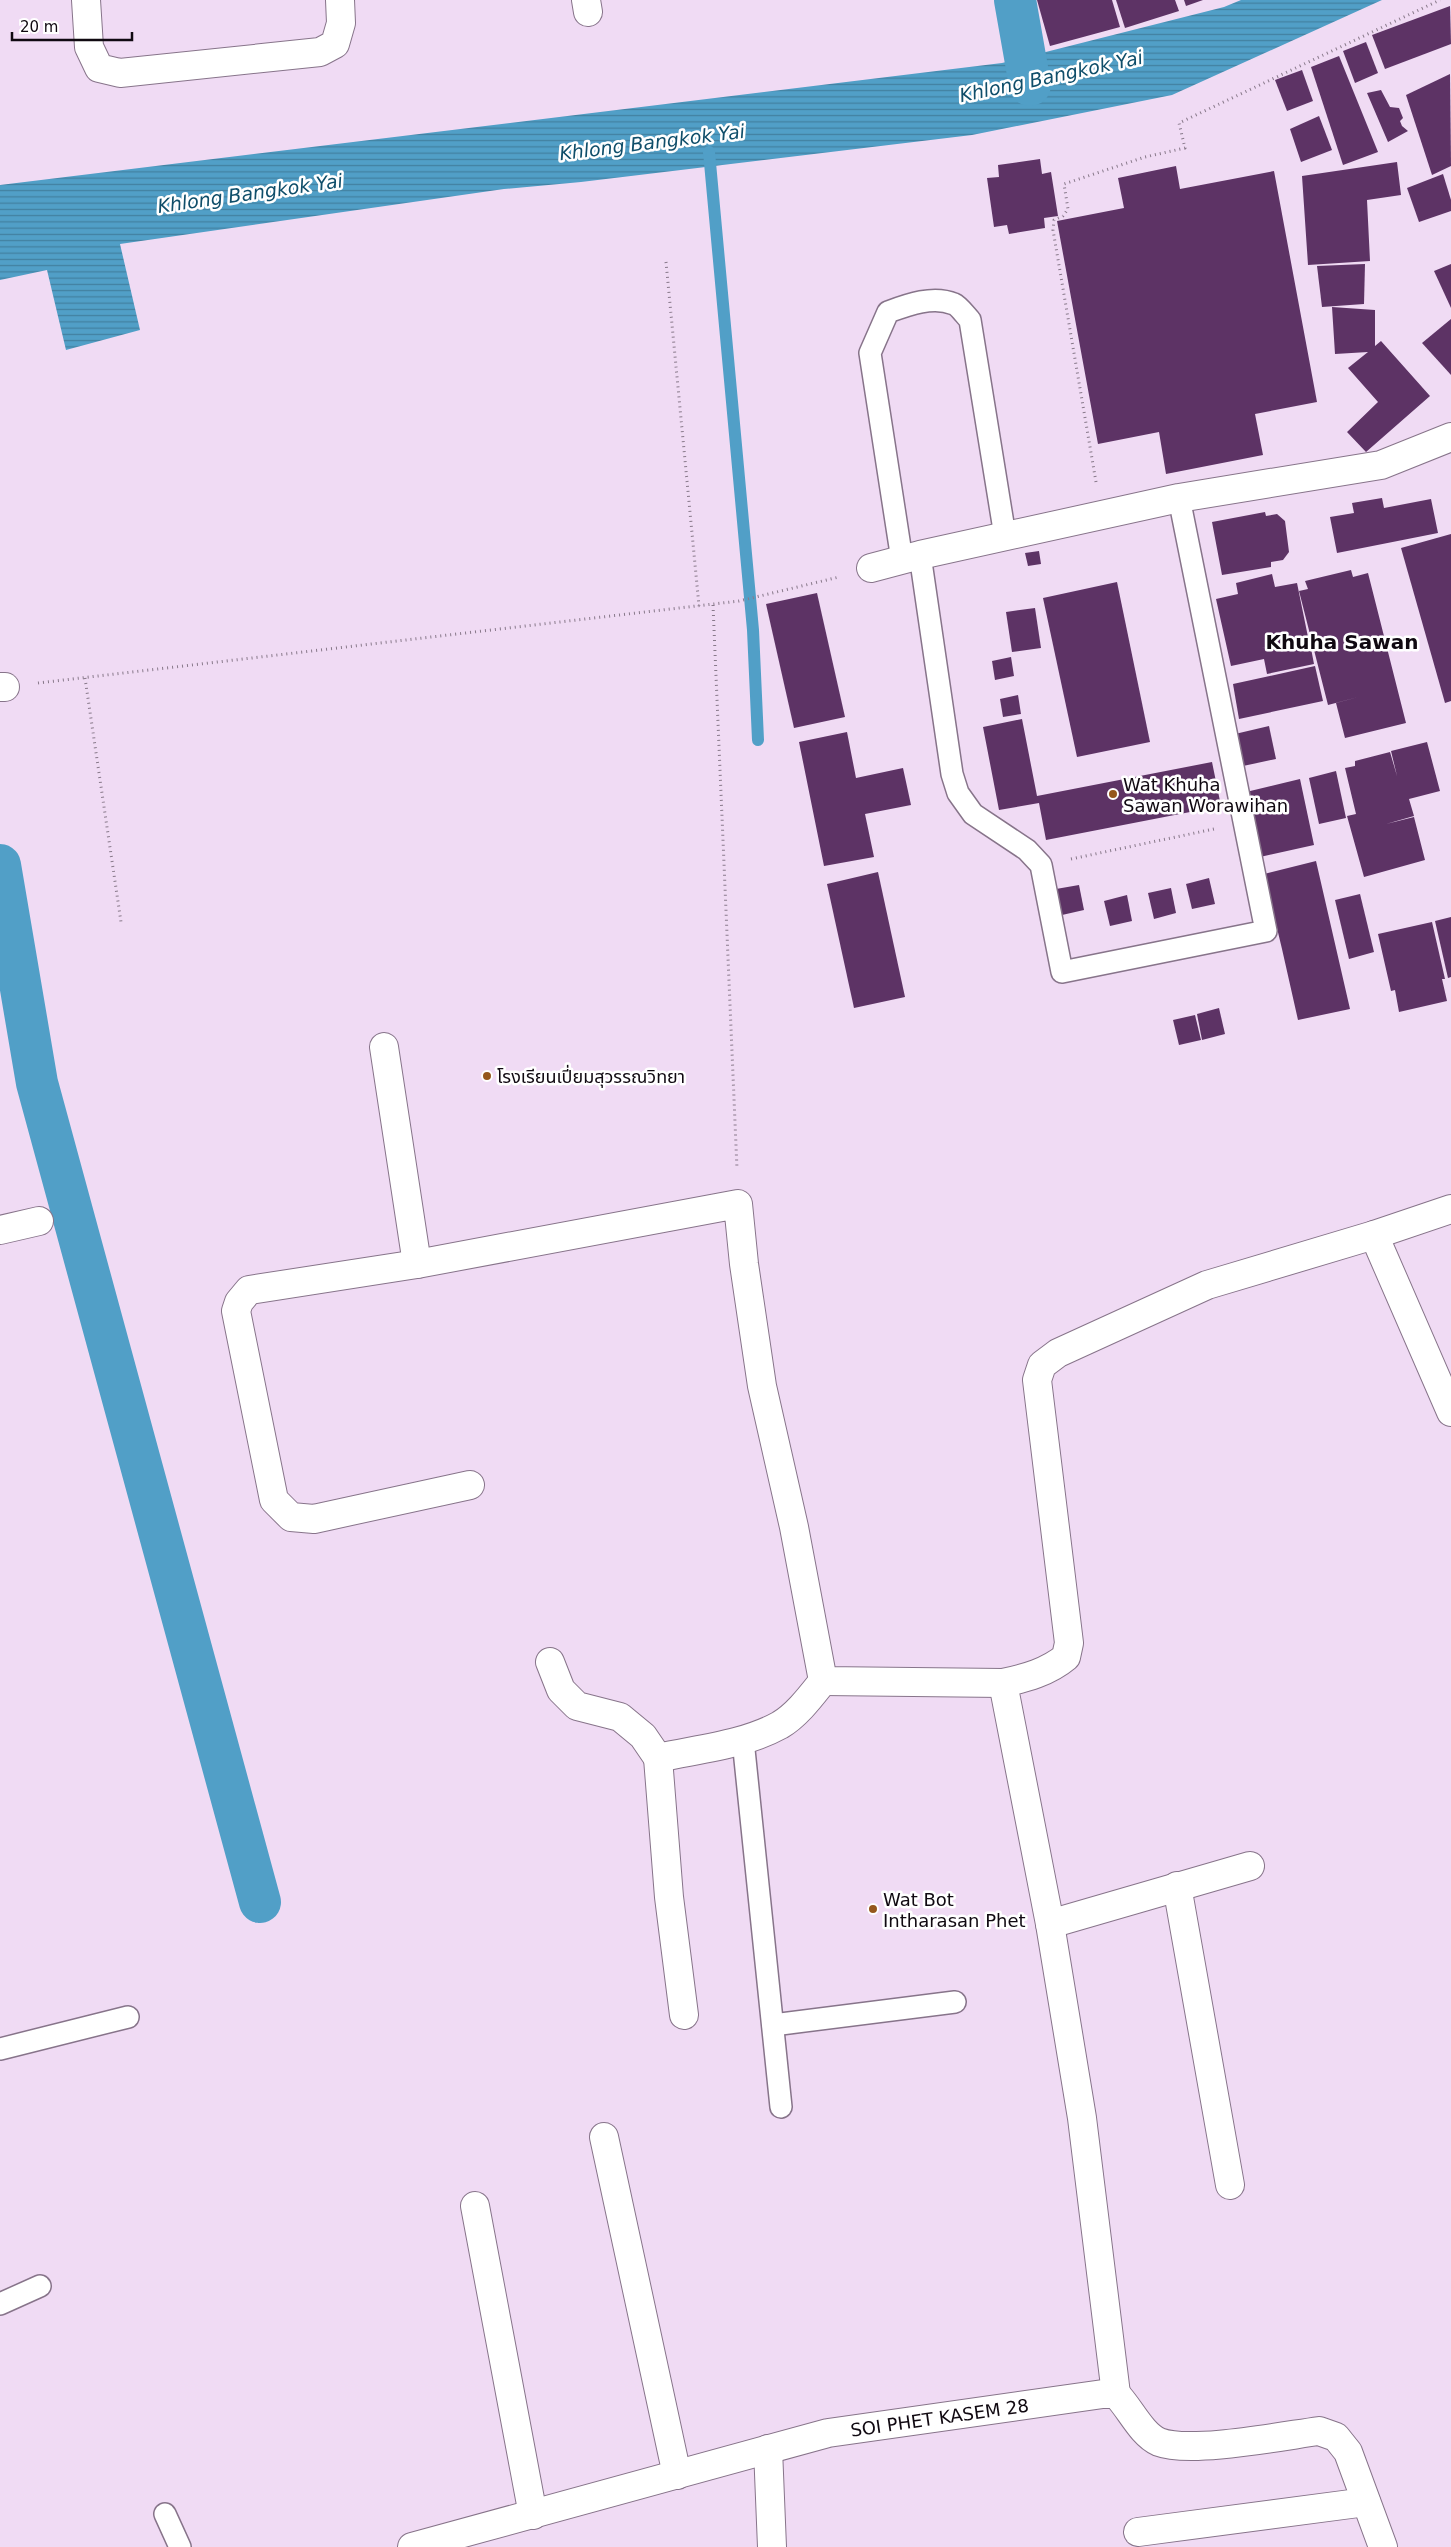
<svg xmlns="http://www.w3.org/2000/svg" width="1451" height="2547" font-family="'DejaVu Sans','Noto Sans Thai',sans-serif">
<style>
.water{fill:url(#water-rules)}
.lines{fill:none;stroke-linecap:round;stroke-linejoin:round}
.stream{stroke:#519fc7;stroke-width:12}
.canal{stroke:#519fc7;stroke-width:42}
.building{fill:#5d3365}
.service-casing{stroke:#87748a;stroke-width:24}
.minor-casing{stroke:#87748a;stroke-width:30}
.path{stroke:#88798a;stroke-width:3;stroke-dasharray:1 4;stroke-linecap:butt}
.service{stroke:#fff;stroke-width:21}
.minor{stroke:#fff;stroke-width:28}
.poi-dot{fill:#95571c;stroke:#fff;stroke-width:2}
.labels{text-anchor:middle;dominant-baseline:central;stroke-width:5;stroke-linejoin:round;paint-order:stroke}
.poi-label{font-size:18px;fill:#100911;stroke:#fff;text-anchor:start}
.street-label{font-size:18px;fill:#100911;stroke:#fff}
.water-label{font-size:19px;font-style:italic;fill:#0f4e6a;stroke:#fff}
.quarter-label{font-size:20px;font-weight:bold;fill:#100911;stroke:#fff}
</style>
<defs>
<pattern id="water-rules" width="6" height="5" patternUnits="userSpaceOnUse" patternTransform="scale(1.25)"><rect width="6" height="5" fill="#519fc7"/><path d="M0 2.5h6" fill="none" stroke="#4280a0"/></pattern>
</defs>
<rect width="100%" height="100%" fill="#f0dbf4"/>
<path class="water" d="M1241 0H1382L1172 95 972 135 581 182 504 189 120 244 140 330 66 350 47 270 0 280V185L1002 63 1224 7Z"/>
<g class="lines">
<path class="stream" d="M709 152 753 630 758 740"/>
<g class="canal">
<path d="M1015 0 1030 85"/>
<path d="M0 865 37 1083 260 1902"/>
</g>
</g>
<g class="building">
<path d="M1037 0H1112L1120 27 1050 46Z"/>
<path d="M1116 0H1175L1179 11 1125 28Z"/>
<path d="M1184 0H1203L1186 6Z"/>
<path d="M1450 6 1451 44 1385 69 1372 35Z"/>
<path d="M1366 42 1378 73 1355 83 1343 51Z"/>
<path d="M1339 56 1378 152 1343 165 1311 67Z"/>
<path d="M1302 70 1313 101 1287 111 1275 80Z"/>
<path d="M1450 74 1451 166 1432 175 1406 95Z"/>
<path d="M1381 90 1390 107 1399 108 1403 118 1400 121 1402 126 1408 131 1388 142 1367 93Z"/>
<path d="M1319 116 1332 150 1301 162 1290 129Z"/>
<path d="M1040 159 1042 174 1051 172 1058 216 1044 218 1045 228 1009 234 1007 225 994 227 987 178 999 177 998 165Z"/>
<path d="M1397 162 1401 195 1367 200 1370 261 1308 265 1302 176Z"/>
<path d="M1176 166 1180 189 1274 171 1317 402 1255 414 1263 455 1166 474 1159 432 1098 444 1057 221 1124 208 1118 178Z"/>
<path d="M1443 174 1451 200V211L1419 222 1407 188Z"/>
<path d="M1365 264 1364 304 1322 307 1317 266Z"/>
<path d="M1451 264V308L1434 271Z"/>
<path d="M1332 307 1375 310V346L1381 341 1430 396 1366 452 1347 432 1378 402 1348 368 1368 352 1335 354Z"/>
<path d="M1451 319V375L1422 343Z"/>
<path d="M1382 498 1384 508 1431 499 1438 533 1337 553 1330 517 1354 513 1352 503Z"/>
<path d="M1265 512 1266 516 1277 514 1285 521 1289 552 1283 560 1271 562V567L1222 575 1212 522Z"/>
<path d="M1451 534V701L1445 703 1401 548Z"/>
<path d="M1039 551 1041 564 1028 566 1025 553Z"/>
<path d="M1351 570 1353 577 1368 573 1406 723 1345 738 1336 703 1362 696 1328 705 1299 591 1308 589 1305 581Z"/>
<path d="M1272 574 1275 587 1297 583 1308 637 1261 648 1309 638 1314 664 1267 674 1264 659 1231 666 1216 599 1238 594 1236 583Z"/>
<path d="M1117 582 1150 742 1077 757 1043 598Z"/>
<path d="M817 593 845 717 794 728 766 604Z"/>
<path d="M1035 608 1041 648 1012 652 1006 612Z"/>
<path d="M1011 657 1014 676 995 680 992 661Z"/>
<path d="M1315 666 1323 701 1239 719 1233 684Z"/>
<path d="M1018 695 1021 714 1003 717 1000 699Z"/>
<path d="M1022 719 1037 796 1212 762 1221 806 1046 840 1039 803 999 810 983 727Z"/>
<path d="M1269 726 1276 759 1243 766 1235 734Z"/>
<path d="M847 732 856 778 903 768 911 805 865 814 874 857 824 866 799 742Z"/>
<path d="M1427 742 1440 791 1409 799 1414 816 1386 824 1414 817 1425 860 1364 877 1347 816 1356 814 1345 768 1355 766V761L1390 752 1397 776 1391 751Z"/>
<path d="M1336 771 1346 818 1319 824 1309 778Z"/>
<path d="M1300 779 1314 845 1260 857 1246 792Z"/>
<path d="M1316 861 1350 1009 1298 1020 1282 949 1304 944 1282 949 1264 874Z"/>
<path d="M878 872 905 997 854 1008 827 884Z"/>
<path d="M1209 878 1215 904 1192 909 1186 884Z"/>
<path d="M1079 885 1084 910 1062 915 1056 889Z"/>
<path d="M1171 888 1176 913 1154 919 1148 893Z"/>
<path d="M1360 894 1374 952 1349 959 1335 900Z"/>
<path d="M1127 895 1132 921 1110 926 1104 901Z"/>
<path d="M1451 917V977L1448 978 1435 921Z"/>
<path d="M1432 922 1445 979H1442L1447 1001 1399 1012 1395 990 1391 991 1378 934Z"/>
<path d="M1219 1008 1225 1034 1202 1040 1197 1014Z"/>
<path d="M1195 1015 1201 1040 1179 1045 1173 1020Z"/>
</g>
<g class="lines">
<defs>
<g id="service">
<path d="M920 555 952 774 958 793 973 814 1027 850 1041 865 1062 972 1266 931 1179 498"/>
<path d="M902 560 870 353 888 312C907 305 933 295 954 304 959 306 966 316 970 320L1005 536"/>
<path d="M743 1740 781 2107"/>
<path d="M773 2025 955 2002"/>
<path d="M0 2049 128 2017"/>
<path d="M0 2304 40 2286"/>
<path d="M165 2514 180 2547"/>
</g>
<g id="minor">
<path d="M86 0 89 47 99 68 120 73 320 52 335 44 341 23 340 0"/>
<path d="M586 0 588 12"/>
<path d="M871 568 920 555 1179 498 1381 465 1451 437"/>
<path d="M0 687H5"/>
<path d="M384 1047 417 1264"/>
<path d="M0 1230 39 1221"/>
<path d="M1374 1235 1451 1412"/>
<path d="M470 1485 314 1519 291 1517 274 1500 236 1311 239 1302 249 1290 417 1264 738 1204 744 1264 762 1386 794 1527 823 1681 1003 1683"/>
<path d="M550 1662 561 1690 577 1706 620 1717 643 1736 658 1758"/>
<path d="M1177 1886 1230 2185"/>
<path d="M1050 1924 1250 1866"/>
<path d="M684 2015 669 1897 658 1758C698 1749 744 1745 780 1725 797 1715 811 1696 823 1681"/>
<path d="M604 2137 677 2475"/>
<path d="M475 2206 533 2515"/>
<path d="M1116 2394 1082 2118 1050 1924 1003 1683C1026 1678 1048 1672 1066 1657L1069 1643 1037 1380 1042 1365 1058 1353 1207 1285 1374 1235 1451 1209"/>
<path d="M768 2449 772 2547"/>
<path d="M1138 2532 1366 2502"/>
<path id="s1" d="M412 2547 828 2433 1103 2394H1116C1130 2408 1141 2434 1159 2442 1190 2454 1282 2436 1319 2431L1336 2437 1348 2452 1383 2547"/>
</g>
</defs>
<use href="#service" class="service-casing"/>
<use href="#minor" class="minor-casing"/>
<g class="path">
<path d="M666 262 699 606"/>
<path d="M1096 482 1053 230 1054 220 1063 216 1068 209 1064 184 1145 157 1185 148 1179 123 1440 0"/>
<path d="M713 605 737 1169"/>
<path d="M85 678 121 922"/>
<path d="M38 683 739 601 839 577"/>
<path d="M1071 859 1214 829"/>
</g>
<use href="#service" class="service"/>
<use href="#minor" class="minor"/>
</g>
<g class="poi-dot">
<circle cx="1113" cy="794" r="5"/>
<circle cx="487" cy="1076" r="5"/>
<circle cx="873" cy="1909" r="5"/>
</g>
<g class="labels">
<g class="poi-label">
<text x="1123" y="784">Wat Khuha<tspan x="1123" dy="21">Sawan Worawihan</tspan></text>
<text x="497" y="1076">โรงเรียนเปี่ยมสุวรรณวิทยา</text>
<text x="883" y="1899">Wat Bot<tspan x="883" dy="21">Intharasan Phet</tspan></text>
</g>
<g class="street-label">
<text stroke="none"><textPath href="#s1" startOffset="544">SOI PHET KASEM 28</textPath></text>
</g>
<g class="water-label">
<text transform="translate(1051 76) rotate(-12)">Khlong Bangkok Yai</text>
<text transform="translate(652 142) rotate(-7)">Khlong Bangkok Yai</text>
<text transform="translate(250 193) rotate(-8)">Khlong Bangkok Yai</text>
</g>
<g class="quarter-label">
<text x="1342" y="642">Khuha Sawan</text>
</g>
</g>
<path d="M12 32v8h120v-8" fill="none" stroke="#100911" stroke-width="2.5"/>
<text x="20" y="32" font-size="15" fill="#100911" stroke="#ffffff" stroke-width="4" paint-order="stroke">20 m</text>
</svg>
